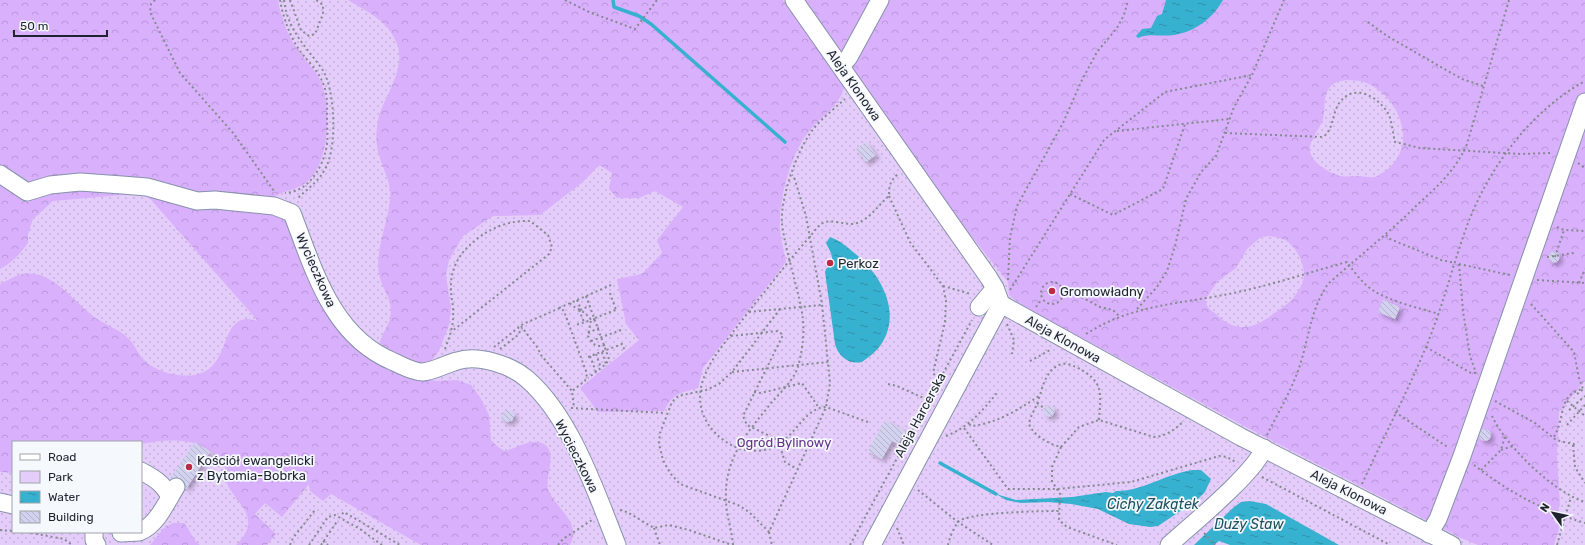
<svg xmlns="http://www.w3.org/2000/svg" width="1585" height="545" font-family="Rubik,sans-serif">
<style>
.green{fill:url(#green-dots);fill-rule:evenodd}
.forest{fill:url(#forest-crowns);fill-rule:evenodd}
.water{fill:url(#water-ripples)}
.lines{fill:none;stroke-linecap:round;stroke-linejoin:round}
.stream{stroke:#37b1d0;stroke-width:3.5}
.building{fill:url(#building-back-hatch);filter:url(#shadow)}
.minor-casing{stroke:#8692ab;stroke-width:19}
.path{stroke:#858990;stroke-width:2;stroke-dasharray:2 3;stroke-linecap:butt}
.minor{stroke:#fff;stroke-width:17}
.poi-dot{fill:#bc2b46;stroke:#f5f8fd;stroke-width:1.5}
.labels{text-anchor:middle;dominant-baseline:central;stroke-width:3.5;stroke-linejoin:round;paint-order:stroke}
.street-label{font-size:13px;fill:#1e232d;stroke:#f5f8fd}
.poi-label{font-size:13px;fill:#1e232d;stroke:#f5f8fd;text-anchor:start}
.park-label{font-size:13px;fill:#653289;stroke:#f5f8fd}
.water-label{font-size:14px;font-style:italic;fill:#1d4f5c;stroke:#f5f8fd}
</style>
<defs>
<pattern id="green-dots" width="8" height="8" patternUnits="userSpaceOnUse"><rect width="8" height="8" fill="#e5cdfb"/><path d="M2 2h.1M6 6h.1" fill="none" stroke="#c4b0d7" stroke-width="1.8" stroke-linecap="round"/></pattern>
<pattern id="forest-crowns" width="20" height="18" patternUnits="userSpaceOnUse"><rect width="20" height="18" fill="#d9b0fc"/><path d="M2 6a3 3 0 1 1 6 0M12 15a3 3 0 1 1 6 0" fill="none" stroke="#ba97d8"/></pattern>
<pattern id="water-ripples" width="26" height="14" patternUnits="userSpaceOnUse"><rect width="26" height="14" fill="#37b1d0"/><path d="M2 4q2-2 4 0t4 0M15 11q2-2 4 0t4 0" fill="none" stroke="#2e90a9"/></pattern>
<pattern id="building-back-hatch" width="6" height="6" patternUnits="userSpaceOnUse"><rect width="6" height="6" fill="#d2d1ee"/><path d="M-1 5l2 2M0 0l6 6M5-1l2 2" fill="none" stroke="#b4b3cc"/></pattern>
<filter id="shadow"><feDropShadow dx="3.5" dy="3.5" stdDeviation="2" flood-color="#0004"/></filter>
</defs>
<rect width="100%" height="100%" fill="#f5f8fd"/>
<path class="green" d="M0 0H1585V545H0ZM13 442H141V532H13Z"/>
<g class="forest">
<path d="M0 0H278C281 18 289 39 300 53 307 63 315 69 320 80 332 105 330 161 308 181 298 190 286 190 275 196L331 311 425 378 436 381 457 380 471 385 480 397 489 415 491 440 498 447 505 451C517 448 532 437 544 444 559 454 543 478 549 492 557 509 582 523 570 545H421L331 494 323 501 310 491 309 484 282 517 265 503 255 514 276 534 267 545H236C260 521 244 510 229 488 224 480 228 469 223 462 202 437 170 438 141 444V442H13V473L0 472V284C6 281 13 277 19 275 51 266 72 301 93 316 104 325 118 328 129 339 134 344 137 352 143 359 150 367 166 374 178 375 234 382 216 322 246 319 249 319 254 320 258 321L145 193 53 201 33 219 28 234V243C20 254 13 262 0 269Z"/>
<path d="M348 0H783L846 81C841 106 825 112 810 130 792 151 780 194 780 222 779 235 784 249 786 262L703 368 698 388C680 393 673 393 664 411L598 412 580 388 639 340 626 324 617 279 642 274 662 253 657 240 683 207 655 191 639 198H617L609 189 612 173 599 165 583 182 540 215 493 216 463 236 449 260 446 275 451 309 449 325 439 351 429 364 424 366 379 348C379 335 391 326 391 311 391 297 381 287 379 274 375 248 388 224 390 199 392 183 383 170 379 155 375 143 376 128 379 116 386 94 406 68 397 44 388 20 367 12 348 0Z"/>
<path d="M802 0H1585V381L1559 412 1557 457 1560 505 1553 522 1560 525 1554 545H1478L1461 538 1246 427 1084 339C1056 334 1031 313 1009 295L1008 282 929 183ZM1346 80C1352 81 1359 80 1364 82 1399 95 1419 144 1387 170 1383 172 1377 177 1374 177 1369 178 1363 176 1358 176 1352 176 1346 177 1340 176 1330 173 1313 164 1310 152 1308 141 1320 129 1323 119 1326 108 1322 97 1330 87 1334 82 1340 81 1346 80ZM1270 236C1275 237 1281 238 1285 240 1299 249 1309 271 1301 286 1295 299 1285 306 1273 314 1255 328 1238 334 1218 316 1211 309 1208 311 1205 300L1217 282 1236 268 1247 249 1261 237Z"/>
<path d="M173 523H184C190 530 193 540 200 545H150L164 528Z"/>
</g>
<g class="water">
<path d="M1166 0H1223C1213 18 1195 32 1174 35 1162 37 1149 33 1138 38L1136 36 1142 29 1151 28 1157 16 1162 14Z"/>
<path d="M830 237C842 241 849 249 858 256 882 277 901 312 882 343 877 351 869 357 862 362 849 365 838 356 835 344L825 272 826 269 833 263 831 253 826 243Z"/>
<path d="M1192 470H1201L1211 479 1205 492 1197 500 1158 526 1150 527 1129 524 1098 509 1071 504 1048 502 1021 503 1006 500 996 494 1016 500 1072 497 1106 492 1113 493 1116 491C1140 492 1166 474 1192 470Z"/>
<path d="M1250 501 1266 504 1339 545H1230L1219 541 1214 545H1194L1234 507 1241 502Z"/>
</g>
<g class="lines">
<g class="stream">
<path d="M613 0 614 7 639 16 651 24 785 142"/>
<path d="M940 463 996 494"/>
</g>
</g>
<g class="building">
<path d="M866 142 876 155 866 162 856 149Z"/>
<circle cx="1554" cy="257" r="5.5"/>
<path d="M1383 300 1400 307 1395 319 1378 312Z"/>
<circle cx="1049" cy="411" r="5.5"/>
<path d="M509 410 515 414 512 421 506 422 501 418 503 412Z"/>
<path d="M885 420 906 431 898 444 892 441 882 459 868 451Z"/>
<circle cx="1485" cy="435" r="6"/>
<path d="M195 442 210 452 186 489 181 479 170 478Z"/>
</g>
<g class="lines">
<defs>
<g id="minor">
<path d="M794 0 989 278 995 288 1001 304 1241 437 1452 545"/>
<path d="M841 66 849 57 880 0"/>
<path d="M0 174 27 192 50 185 80 182 122 185 147 187 197 201 215 200 274 206 292 213C314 270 332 337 394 362 403 366 413 372 423 372 434 371 446 364 457 361 478 354 511 365 527 379 571 417 596 492 617 545"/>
<path d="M979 307 995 288"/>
<path d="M141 471C154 478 163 483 170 497"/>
<path d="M0 502 13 505"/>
<path d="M141 531C157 525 167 501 176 487"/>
<path d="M94 532V540L97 545"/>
<path d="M121 533 139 532"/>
<path d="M1429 534 1438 519 1462 456 1585 102"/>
<path d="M872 545 1001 304"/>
<path d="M1169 545C1191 525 1255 473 1264 448"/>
</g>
</defs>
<use href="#minor" class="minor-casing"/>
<g class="path">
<path d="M155 0 151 4 150 12 180 73 234 134 274 191"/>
<path d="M280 0C283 17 290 37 300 51 309 63 319 71 324 86 328 97 327 108 327 119 327 127 328 136 327 144 324 166 309 192 285 193"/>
<path d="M284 0C288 31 305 45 322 69 335 88 337 143 327 165 321 180 308 188 297 199"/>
<path d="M290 0 301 30 309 36 315 34 323 14V5L316 0"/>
<path d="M565 0 589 12 635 29 657 0"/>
<path d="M1368 22 1387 36 1462 79 1483 86"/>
<path d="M1117 131 1229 119"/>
<path d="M1225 133 1323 137C1335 128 1331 114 1340 102 1355 82 1380 98 1389 115 1392 123 1393 134 1395 142L1420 148 1521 154 1551 153"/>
<path d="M1578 163 1585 168"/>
<path d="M1070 194 1113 215 1163 189 1185 124"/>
<path d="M889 196 910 242 943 286 946 301 945 322 933 373 939 380"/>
<path d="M1557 227 1564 230 1584 231"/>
<path d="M1386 235 1390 239 1441 260 1455 263"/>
<path d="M1547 257 1574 253"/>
<path d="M1555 257 1564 230"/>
<path d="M1459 264 1463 311 1470 356 1476 373"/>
<path d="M1459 264 1510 275"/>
<path d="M1008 280 1010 237 1017 206 1063 123 1081 82 1097 52 1117 28 1124 15 1128 0"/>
<path d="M1537 280 1585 283"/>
<circle cx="1052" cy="293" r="11"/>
<path d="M1579 283 1585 269"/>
<path d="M943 286 971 294"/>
<path d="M1010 290 1104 140 1165 92 1252 75"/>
<path d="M1063 292 1070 291 1100 307 1113 310 1120 317"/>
<path d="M610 293 616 310"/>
<path d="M586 296 609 359 606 364 588 378"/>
<path d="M577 300 581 309"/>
<path d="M570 303C574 309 585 310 591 320L576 325"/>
<path d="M1531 304 1574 352 1579 378 1583 389C1557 394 1566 420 1553 438"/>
<path d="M1036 307 1042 299"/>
<path d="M559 308 611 285"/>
<path d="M780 309 732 372 719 384 706 390 678 396 672 402 660 433 659 444 663 460 670 473 680 484 738 505 749 512 769 532 826 407 830 383 822 304 806 216 794 177 792 175"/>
<path d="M1137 309 1157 287 1167 271 1175 246 1186 199 1201 172 1216 156 1234 107 1252 75 1284 0"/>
<path d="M579 310 584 322"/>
<path d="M580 310 590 306"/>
<path d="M749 312 821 305"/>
<path d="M595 318 618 309"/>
<path d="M595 319 591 320 588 336C592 344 597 348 605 345"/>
<path d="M1007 324 1014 340 1012 354"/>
<path d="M521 326 537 347 541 355 572 391 574 408"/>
<path d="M588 333 599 328"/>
<path d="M1086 334C1134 303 1185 304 1238 292 1275 284 1310 272 1347 262 1354 272 1363 284 1374 291 1392 302 1419 308 1439 314"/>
<path d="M731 336 778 331 783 335 743 416 747 425 778 440 785 462 797 469"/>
<path d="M591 341 624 329"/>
<path d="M494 347 523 324 560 308 564 311 587 374 585 381 572 391"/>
<path d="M1426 347 1471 373H1476"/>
<path d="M445 349C449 338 453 328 453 317 454 307 451 298 451 289 450 266 462 249 481 236 495 226 513 220 530 221L548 235 552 247 549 254 451 332"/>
<path d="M500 349 518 335 522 328"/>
<path d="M602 352 606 364"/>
<path d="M596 354 601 368"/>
<path d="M590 356 596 372"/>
<path d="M588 357 622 344 625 351"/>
<path d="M1030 361 1052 349"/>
<path d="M732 372 828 362"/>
<path d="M888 384 897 386 928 400"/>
<path d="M754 392 761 393 802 383 819 408"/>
<path d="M1577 394 1585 388"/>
<path d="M1495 401 1535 423 1556 440 1577 445"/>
<path d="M1567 401 1585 416"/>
<path d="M1037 403 1044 408"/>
<path d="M571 408 666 413"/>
<path d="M1569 410 1585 396"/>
<path d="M1395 412 1449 448"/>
<path d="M1492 416C1506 446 1553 492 1585 502"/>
<path d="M1099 420C1101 392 1104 381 1076 367 1071 365 1065 362 1059 365 1044 372 1042 391 1037 404 1034 411 1030 417 1029 424 1033 435 1050 445 1061 447L1079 427 1099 420 1154 437C1167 436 1175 429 1184 421"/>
<path d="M868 422 826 407C797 408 793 458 745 450 730 447 716 436 708 424 687 390 712 359 733 332 744 318 755 303 767 289 780 272 793 256 807 240 812 235 816 228 821 224 831 217 847 227 857 223 870 219 878 205 889 196 889 186 890 181 898 174"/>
<path d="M969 424 972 426C997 423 1018 410 1039 396"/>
<path d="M1567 425 1585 405"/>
<path d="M964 428 1008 489H1057L1131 482 1219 456 1227 457 1237 463"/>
<path d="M1267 435C1278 413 1291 391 1299 368 1309 339 1310 310 1328 284 1358 257 1389 233 1417 205 1437 187 1456 170 1467 144L1509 0"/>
<path d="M946 436C969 427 982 411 997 393"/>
<path d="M1573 445 1575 467 1585 483"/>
<path d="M1061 447 1052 467V481L1060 494 1059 520 1067 527 1117 545"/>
<path d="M1501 450 1513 446"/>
<path d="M1474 465C1510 493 1542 510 1585 523"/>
<path d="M1481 470 1501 450 1505 436"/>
<path d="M1262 477 1390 545"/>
<path d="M1362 484C1383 438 1407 393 1426 347 1443 306 1453 264 1468 223 1490 166 1531 111 1585 81"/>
<path d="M918 490 958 522 993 545"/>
<path d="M620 510 627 512 654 528 669 525 689 530 732 545"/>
<path d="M342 514 344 512 400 545"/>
<path d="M654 528 660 545"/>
<path d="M897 528 904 545"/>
<path d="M0 530 13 531"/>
<path d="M26 532 64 539 72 545"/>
<path d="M769 532 772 545"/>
<path d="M1204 533 1215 545"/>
<path d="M323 541 328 545"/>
<path d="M290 545 293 538 315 510"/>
<path d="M309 545 328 517 335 515 360 529 382 545"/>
<path d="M321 545 338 520"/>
<path d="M558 545 563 539 592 520"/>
<path d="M733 545C732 530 726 515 726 500 724 458 747 433 772 402 782 391 796 378 799 363 808 325 802 310 793 274 789 258 784 240 782 224 780 199 796 155 809 135 818 121 833 110 845 99"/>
<path d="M850 545 972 320"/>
<path d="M948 545C949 539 954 527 958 522 967 512 1043 511 1060 511"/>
<path d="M1557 545 1571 497"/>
</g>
<use href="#minor" class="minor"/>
</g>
<g class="poi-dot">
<circle cx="830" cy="263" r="4"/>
<circle cx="1052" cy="291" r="4"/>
<circle cx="189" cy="467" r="4"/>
</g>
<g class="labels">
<g class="street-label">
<text transform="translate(854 85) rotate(55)">Aleja Klonowa</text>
<text transform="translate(316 270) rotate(66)">Wycieczkowa</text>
<text transform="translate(1063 339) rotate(29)">Aleja Klonowa</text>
<text transform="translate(920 415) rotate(-62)">Aleja Harcerska</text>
<text transform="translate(577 456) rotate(63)">Wycieczkowa</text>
<text transform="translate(1349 492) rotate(27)">Aleja Klonowa</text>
</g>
<g class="poi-label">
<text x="838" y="263">Perkoz</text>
<text x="1060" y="291">Gromowładny</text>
<text x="197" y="460">Kościół ewangelicki<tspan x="197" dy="15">z Bytomia-Bobrka</tspan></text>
</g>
<g class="park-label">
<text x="784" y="442">Ogród Bylinowy</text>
</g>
<g class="water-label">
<text x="1153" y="504">Cichy Zakątek</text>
<text x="1249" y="524">Duży Staw</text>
</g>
</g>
<rect x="12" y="441" width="130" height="92" fill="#f5f8fd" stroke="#9fa3aa"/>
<rect x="20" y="454" width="20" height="6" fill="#ffffff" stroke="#9fa3aa"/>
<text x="48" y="461" font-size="12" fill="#1e232d">Road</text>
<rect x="20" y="471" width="20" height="12" fill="#e5cdfb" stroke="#9fa3aa"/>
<text x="48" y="481" font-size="12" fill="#1e232d">Park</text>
<rect x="20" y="491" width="20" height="12" fill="url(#water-ripples)" stroke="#9fa3aa"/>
<text x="48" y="501" font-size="12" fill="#1e232d">Water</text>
<rect x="20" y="511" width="20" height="12" fill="url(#building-back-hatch)" stroke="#9fa3aa"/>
<text x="48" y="521" font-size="12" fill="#1e232d">Building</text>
<g transform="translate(1553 513) rotate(303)" stroke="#f5f8fd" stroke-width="3" paint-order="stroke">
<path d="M0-3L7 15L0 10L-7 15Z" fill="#1e232d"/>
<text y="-6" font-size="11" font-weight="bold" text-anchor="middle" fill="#1e232d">N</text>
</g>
<path d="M14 30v6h93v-6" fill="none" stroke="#1e232d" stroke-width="2"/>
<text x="20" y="30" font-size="12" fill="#1e232d" stroke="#f5f8fd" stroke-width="3" paint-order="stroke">50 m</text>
</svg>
